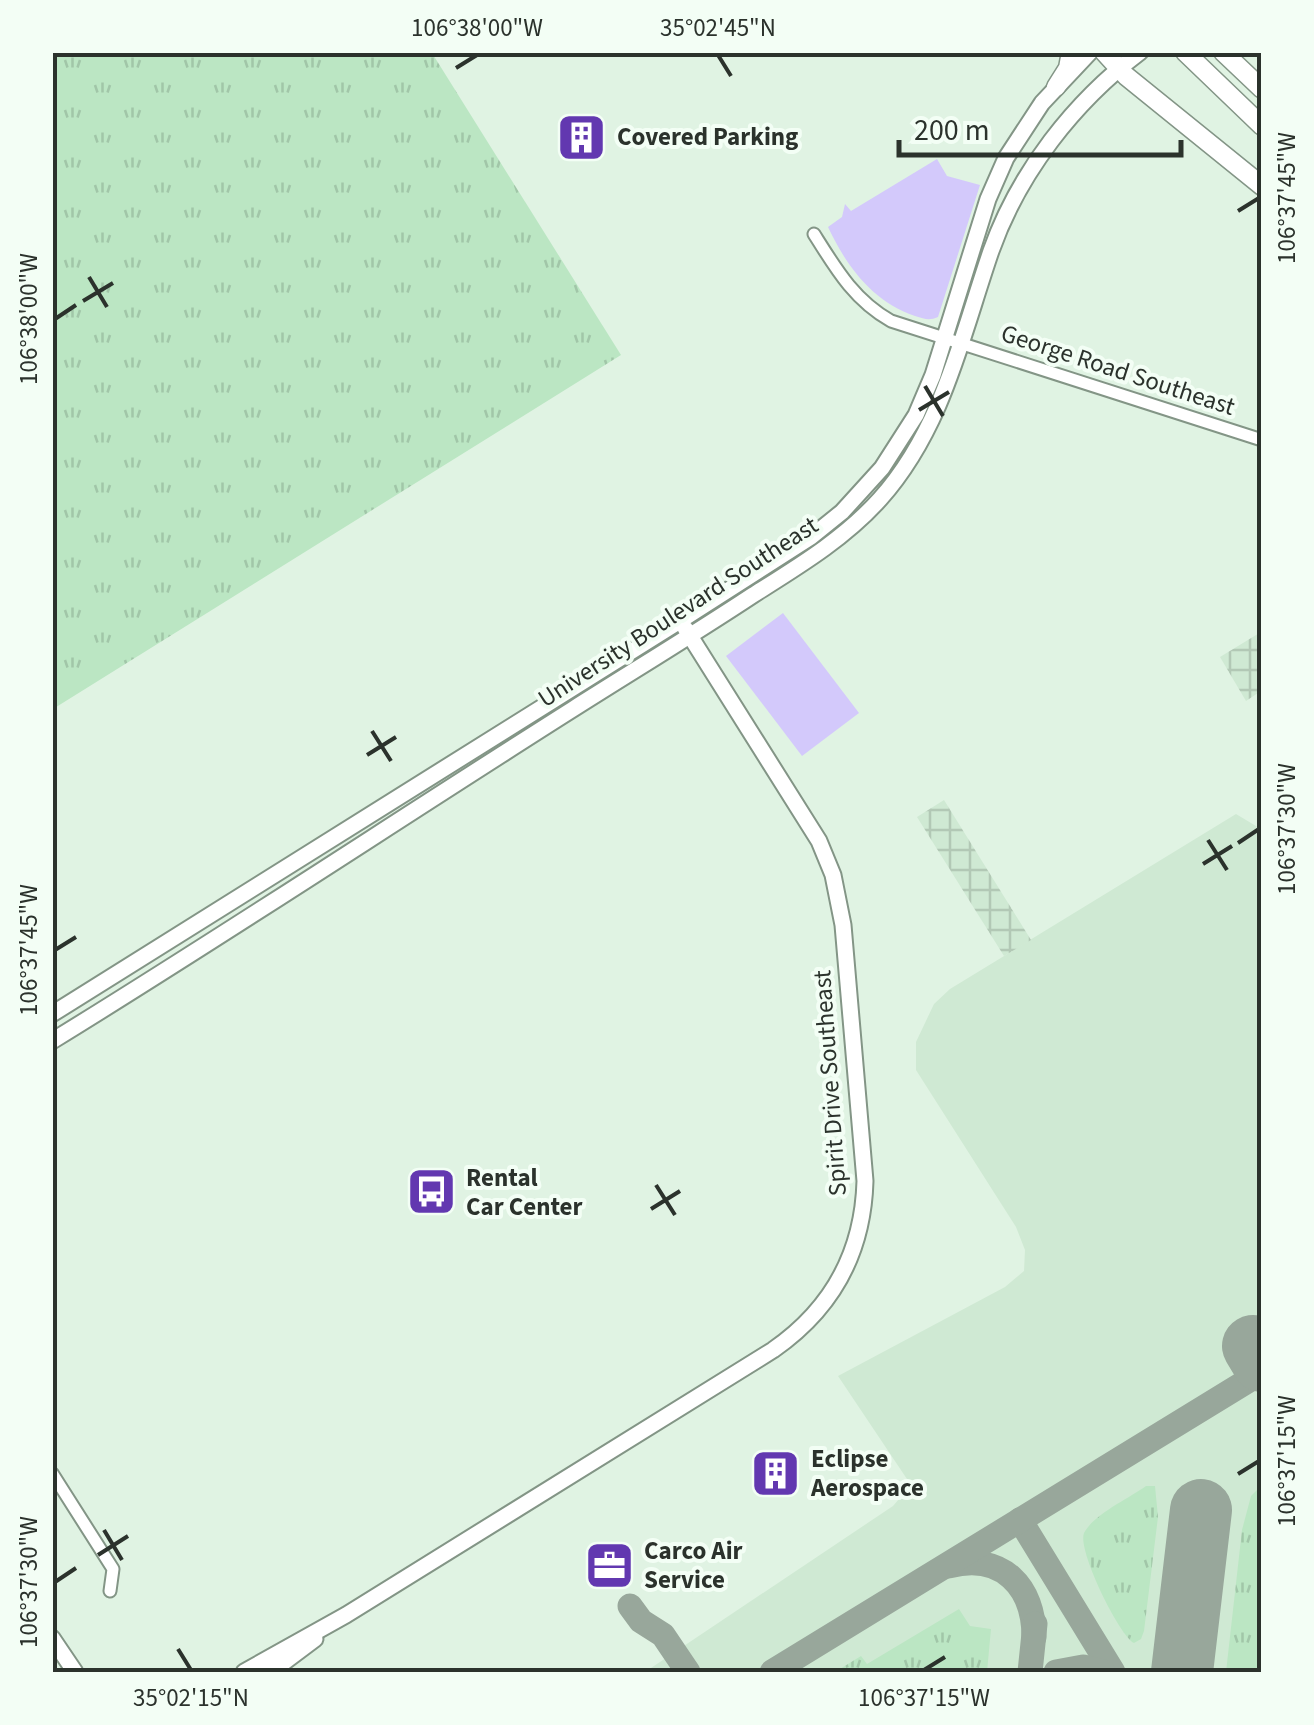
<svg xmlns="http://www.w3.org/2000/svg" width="1314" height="1725" font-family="'Source Sans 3',sans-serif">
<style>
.built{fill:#cfe9d3}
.industrial{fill:url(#industrial-grid)}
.grass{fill:url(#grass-tufts)}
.water{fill:#d3c9fb}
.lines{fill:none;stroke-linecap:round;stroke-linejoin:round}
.taxiway{stroke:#98a79b;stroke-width:25}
.runway{stroke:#98a79b;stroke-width:62}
.street-casing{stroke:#839586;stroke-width:15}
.secondary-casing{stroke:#839586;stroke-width:19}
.primary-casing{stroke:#839586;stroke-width:21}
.street{stroke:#fff;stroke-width:11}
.secondary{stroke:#fff;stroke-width:15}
.primary{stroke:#fff;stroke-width:18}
.ticks{fill:none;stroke:#2b322c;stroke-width:4}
.labels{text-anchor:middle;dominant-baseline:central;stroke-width:8;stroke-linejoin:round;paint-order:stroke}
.poi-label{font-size:25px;font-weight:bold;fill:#2b322c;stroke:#f3fef5;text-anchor:start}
.street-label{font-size:25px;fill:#2b322c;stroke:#f3fef5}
.neatline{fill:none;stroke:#2b322c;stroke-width:4}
.ticks-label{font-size:25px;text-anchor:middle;fill:#2b322c}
</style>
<defs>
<pattern id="industrial-grid" width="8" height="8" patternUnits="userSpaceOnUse" patternTransform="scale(2.5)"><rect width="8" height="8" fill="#cfe9d3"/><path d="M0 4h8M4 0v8" fill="none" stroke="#b2c8b5"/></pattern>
<pattern id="grass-tufts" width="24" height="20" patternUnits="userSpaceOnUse" patternTransform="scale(2.5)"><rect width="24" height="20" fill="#bbe6c3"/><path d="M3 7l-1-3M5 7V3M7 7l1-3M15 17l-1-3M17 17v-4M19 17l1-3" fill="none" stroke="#a1c6a8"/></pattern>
</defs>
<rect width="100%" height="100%" fill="#e0f3e3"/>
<path class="built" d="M1236 814 1261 829V1672H645L893 1506 911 1485 838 1376 1005 1287 1024 1271 1025 1250 1016 1227 916 1070V1042L934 1004 950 989Z"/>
<g class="industrial">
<path d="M1261 632V691L1246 701 1220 657Z"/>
<path d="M944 800 1031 940 1004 956 917 817Z"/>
</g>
<g class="grass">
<path d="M53 52 432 53 621 355 53 709Z"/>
<path d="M1146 1486H1155L1158 1517 1144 1631 1141 1639 1134 1643C1119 1635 1077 1550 1084 1533 1094 1514 1128 1499 1146 1486Z"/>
<path d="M1261 1486V1672H1226L1242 1530 1251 1496Z"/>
<path d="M959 1609 970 1626 991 1629 987 1672H835L861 1656 867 1664Z"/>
</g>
<g class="water">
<path d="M937 159 947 176 980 185 938 317C929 321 925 319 915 316 872 301 847 267 828 227L842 217 845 204 851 211Z"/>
<path d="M783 613 859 713 802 756 726 656Z"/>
</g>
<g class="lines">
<g class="taxiway">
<path d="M1020 1520 1113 1672"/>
<path d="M949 1566C1002 1552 1034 1587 1034 1637"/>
<path d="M630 1606 641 1621 663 1635 688 1672"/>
<path d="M772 1672 1262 1372"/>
<path d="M1030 1672 1035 1624"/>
<path d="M1056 1672 1083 1667 1103 1672"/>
</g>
<g class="runway">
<path d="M1253 1346 1262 1361"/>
<path d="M1182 1672 1201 1510"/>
</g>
<defs>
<g id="street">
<path d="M814 234C836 269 854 300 891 321L1262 440"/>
<path d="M52 1473 113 1569 110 1591"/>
</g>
<g id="secondary">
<path d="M52 1014 680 621 811 537 842 512 882 468 916 415 933 375 988 199 1006 158 1042 103 1090 52"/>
<path d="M52 1041C228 933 399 819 573 709 633 671 694 634 753 595 799 566 844 539 880 499 943 428 961 338 991 251 1019 172 1074 102 1140 52"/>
<path d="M52 1638 75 1672"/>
<path d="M244 1672 346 1615 773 1350C832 1309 863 1253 865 1181L843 925 833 875 819 841 685 628"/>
<path d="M271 1672 315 1639"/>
</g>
<g id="primary">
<path d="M1104 52 1126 76 1262 186"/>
<path d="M1185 52 1262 126"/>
<path d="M1223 52 1262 89"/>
<path d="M1056 87 1068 68 1071 52"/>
</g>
</defs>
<use href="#street" class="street-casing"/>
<use href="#secondary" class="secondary-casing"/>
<use href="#primary" class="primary-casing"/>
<use href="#street" class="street"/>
<use href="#secondary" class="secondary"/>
<use href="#primary" class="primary"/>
</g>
<path class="ticks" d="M718 55 731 76M456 68 477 55M1238 211 1259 198M89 277 107 307M83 301 113 283M55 319 76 305M925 386 943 416M919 410 949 392M372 731 391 761M367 755 396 737M1208 840 1227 870M1238 843 1259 829M1203 864 1232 846M55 950 76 937M656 1185 675 1215M651 1209 680 1191M1238 1474 1259 1461M104 1530 122 1560M98 1555 128 1536M55 1582 76 1568M178 1649 191 1670M924 1670 945 1657"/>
<defs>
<symbol id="building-square" viewBox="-11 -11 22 22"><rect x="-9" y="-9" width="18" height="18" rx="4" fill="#6238b0" stroke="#f3fef5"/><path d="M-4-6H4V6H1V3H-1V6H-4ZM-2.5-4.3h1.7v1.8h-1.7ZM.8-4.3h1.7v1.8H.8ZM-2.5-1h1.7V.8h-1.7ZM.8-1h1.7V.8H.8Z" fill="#fff"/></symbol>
<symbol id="bus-square" viewBox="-11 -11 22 22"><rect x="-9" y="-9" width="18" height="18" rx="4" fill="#6238b0" stroke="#f3fef5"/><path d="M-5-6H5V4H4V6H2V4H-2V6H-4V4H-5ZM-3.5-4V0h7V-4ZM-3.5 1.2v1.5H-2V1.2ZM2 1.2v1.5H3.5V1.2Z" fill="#fff"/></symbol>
<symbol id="office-square" viewBox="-11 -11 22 22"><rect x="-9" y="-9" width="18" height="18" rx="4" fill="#6238b0" stroke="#f3fef5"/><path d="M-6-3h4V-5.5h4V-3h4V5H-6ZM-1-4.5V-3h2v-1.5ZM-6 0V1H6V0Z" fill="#fff"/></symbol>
</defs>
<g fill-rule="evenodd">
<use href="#building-square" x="554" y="110" width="55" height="55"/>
<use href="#bus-square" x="404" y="1164" width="55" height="55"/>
<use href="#building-square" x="748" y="1446" width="55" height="55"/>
<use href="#office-square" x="582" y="1538" width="55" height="55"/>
</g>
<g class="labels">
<g class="poi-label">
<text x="617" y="137">Covered Parking</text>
<text x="466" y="1178">Rental<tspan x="466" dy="29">Car Center</tspan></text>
<text x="811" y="1459">Eclipse<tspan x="811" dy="29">Aerospace</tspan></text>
<text x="644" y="1551">Carco Air<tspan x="644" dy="29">Service</tspan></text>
</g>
<g class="street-label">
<text transform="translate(1118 370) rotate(18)">George Road Southeast</text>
<text transform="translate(678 612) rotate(-33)">University Boulevard Southeast</text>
<text transform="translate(830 1083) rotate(-94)">Spirit Drive Southeast</text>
</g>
</g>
<rect width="1314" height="1725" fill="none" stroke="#f3fef5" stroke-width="110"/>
<path d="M899 140v15h282v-15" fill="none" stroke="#2b322c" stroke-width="5"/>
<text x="914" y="140" font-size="30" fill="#2b322c" stroke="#f3fef5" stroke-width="8" paint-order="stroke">200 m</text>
<rect x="55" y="55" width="1204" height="1615" class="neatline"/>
<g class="ticks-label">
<text x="477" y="36">106°38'00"W</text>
<text x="718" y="36">35°02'45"N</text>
<text transform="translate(1286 198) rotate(-90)" y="9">106°37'45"W</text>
<text transform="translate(28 319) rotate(-90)" y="9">106°38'00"W</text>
<text transform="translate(1286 829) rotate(-90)" y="9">106°37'30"W</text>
<text transform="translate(28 950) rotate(-90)" y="9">106°37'45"W</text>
<text transform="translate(1286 1461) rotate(-90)" y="9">106°37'15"W</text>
<text transform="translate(28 1582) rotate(-90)" y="9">106°37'30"W</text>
<text x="191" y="1706">35°02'15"N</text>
<text x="924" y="1706">106°37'15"W</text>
</g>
</svg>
